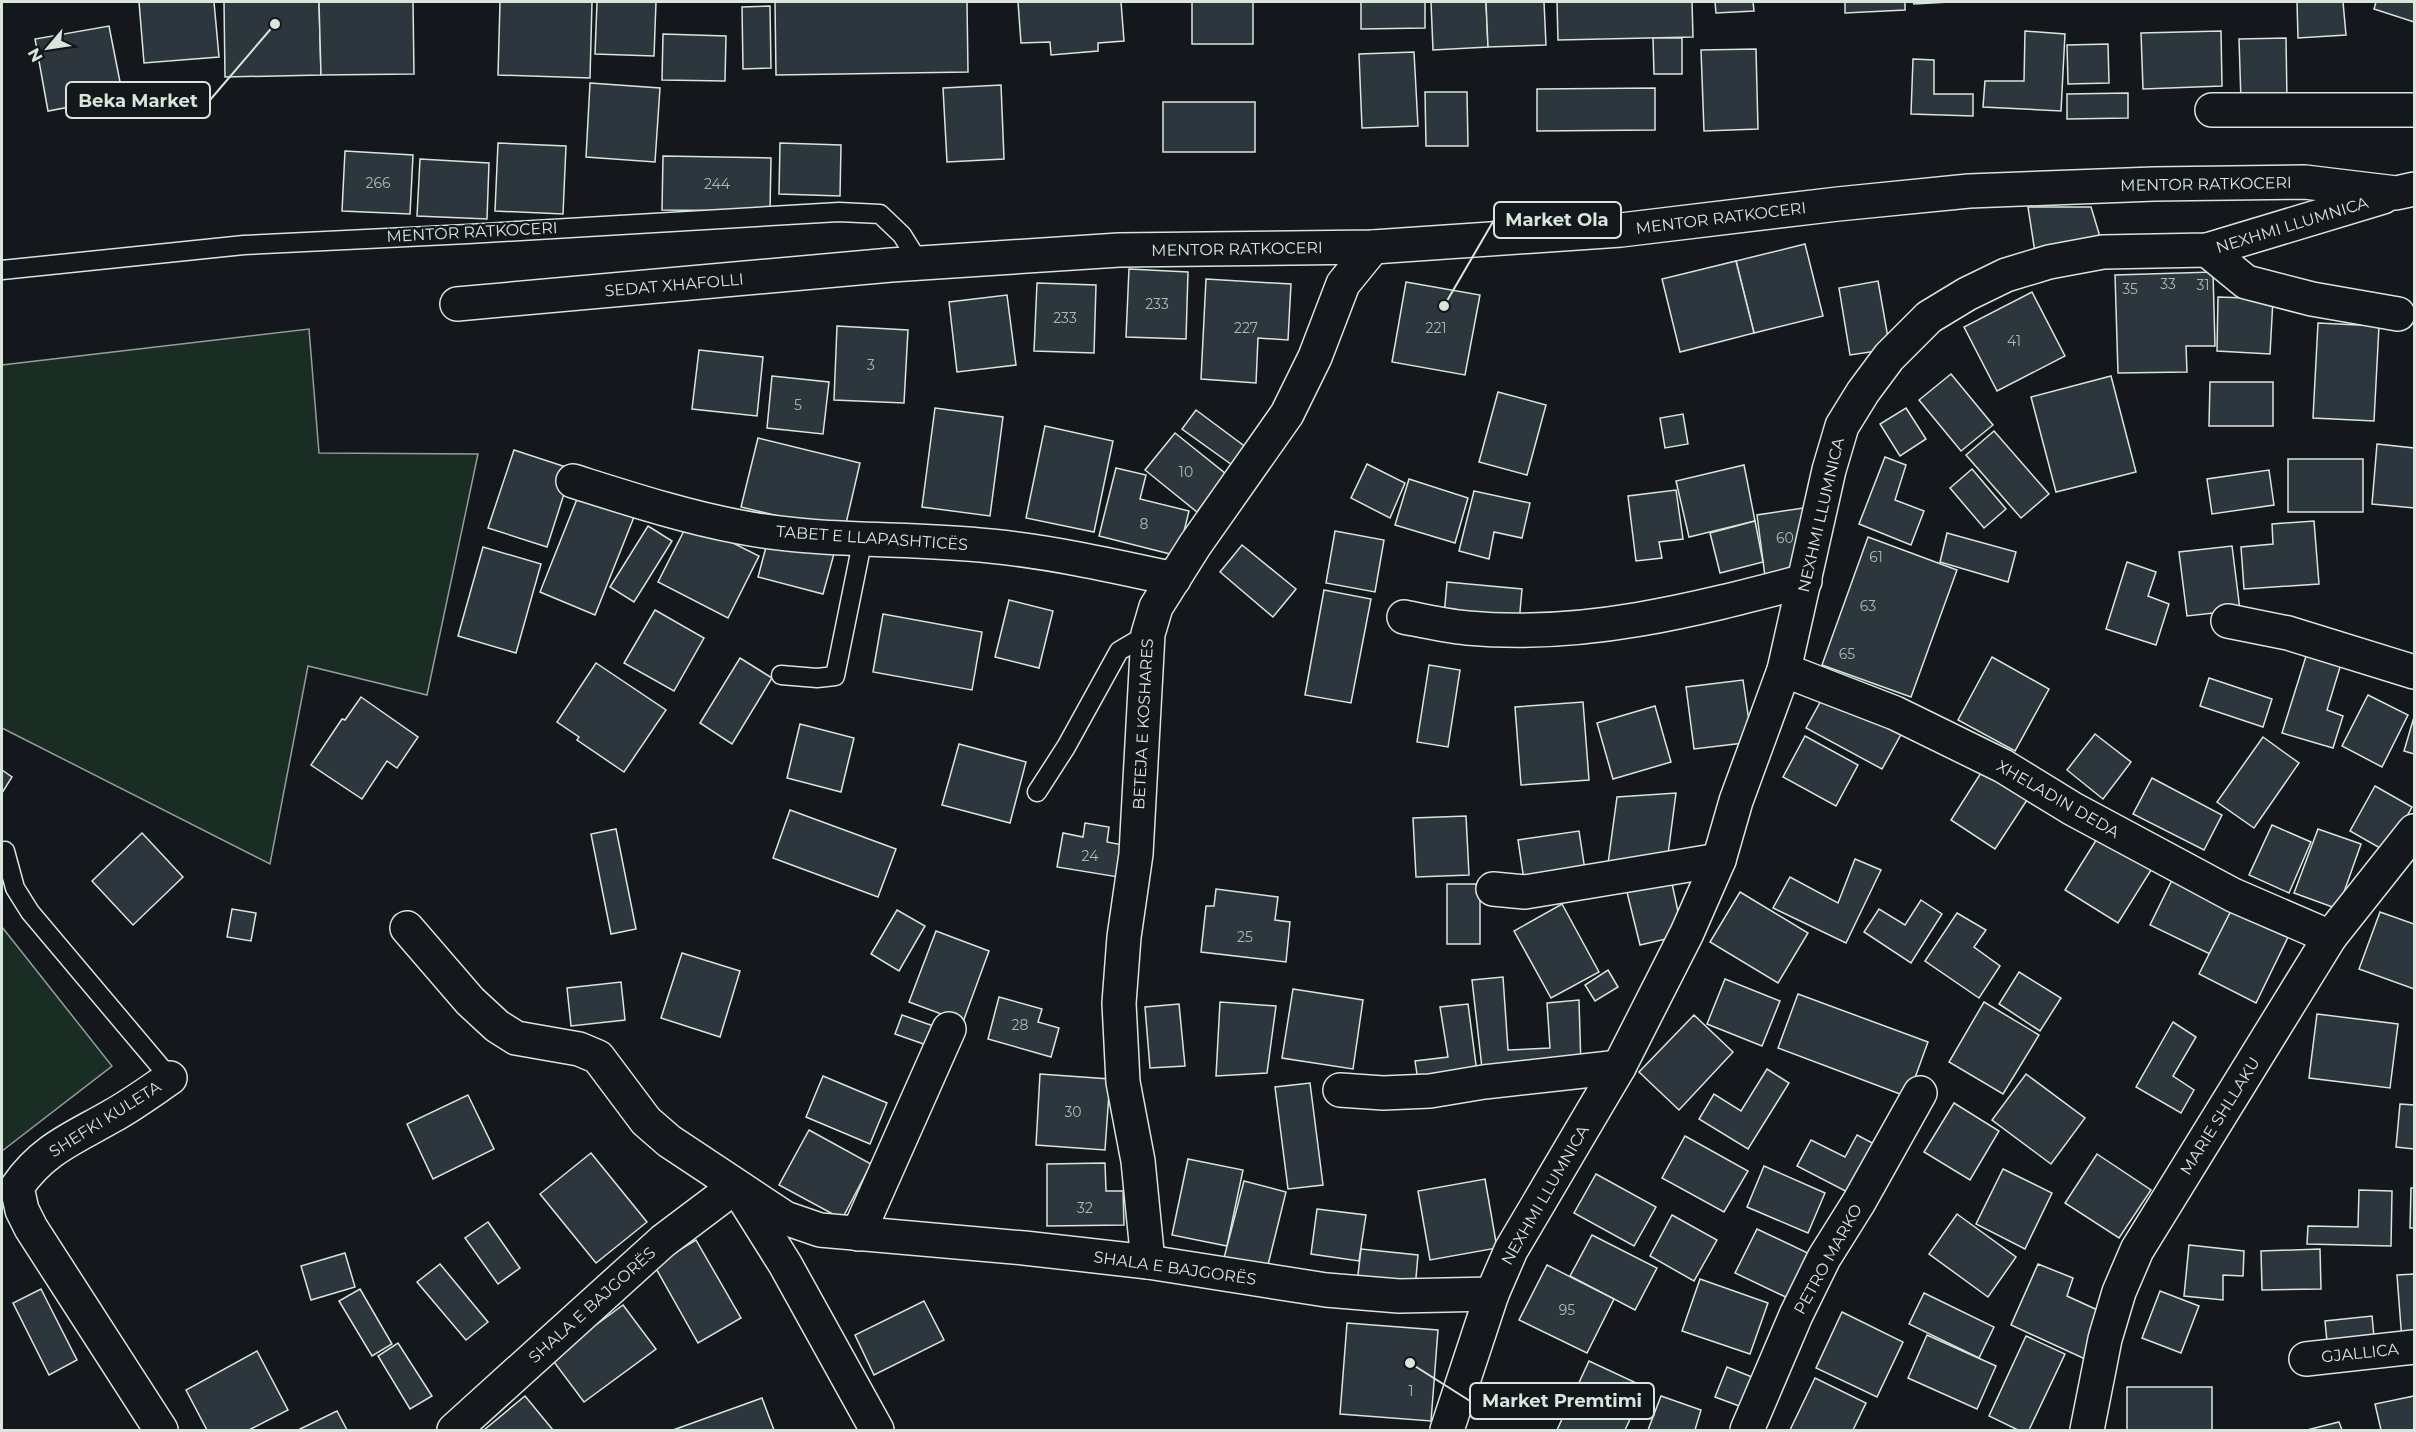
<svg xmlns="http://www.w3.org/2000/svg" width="2416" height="1432" font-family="Montserrat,sans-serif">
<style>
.green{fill:#1a2d24;stroke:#939e99;stroke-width:1.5}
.building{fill:#2c363c;stroke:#d8e6dc;stroke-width:1.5}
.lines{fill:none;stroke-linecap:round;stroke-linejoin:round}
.lane-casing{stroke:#d8e6dc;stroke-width:21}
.street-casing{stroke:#d8e6dc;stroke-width:36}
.lane{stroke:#14181c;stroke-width:18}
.street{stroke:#14181c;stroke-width:33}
.labels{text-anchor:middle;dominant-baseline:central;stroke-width:4.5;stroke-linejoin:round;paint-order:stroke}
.number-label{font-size:14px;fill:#adbab4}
.street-label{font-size:16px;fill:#d8e6dc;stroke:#14181c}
.leader{fill:none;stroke:#d8e6dc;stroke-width:2}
.callout-dot{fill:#d8e6dc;stroke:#14181c;stroke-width:2}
.callout{fill:#14181c;stroke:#d8e6dc;stroke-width:2}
.callout-label{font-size:18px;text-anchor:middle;font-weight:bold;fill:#d8e6dc}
</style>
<rect width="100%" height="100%" fill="#14181c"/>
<g class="green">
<path d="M309 329 319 453 478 454 427 695 308 666 270 864 2 728V365Z"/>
<path d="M2 927 112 1066 2 1151Z"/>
</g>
<g class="building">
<path d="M139 2H214L219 57 144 63Z"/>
<path d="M224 2H319L321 75 225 77Z"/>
<path d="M319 2H413L414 74 321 75Z"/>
<path d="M500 2H592L590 78 498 75Z"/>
<path d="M597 2H656L654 56 595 54Z"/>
<path d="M775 2H967L968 72 776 75Z"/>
<path d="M1018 2H1121L1124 41 1098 43V51L1051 55 1050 42 1021 43Z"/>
<rect x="1192" y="2" width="61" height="42"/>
<path d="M1361 2H1425V28L1361 29Z"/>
<path d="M1431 2H1486L1488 47 1433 50Z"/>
<path d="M1486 2H1544L1546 45 1488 47Z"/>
<path d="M1557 2H1692L1693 37 1558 40Z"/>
<path d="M1715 2H1753L1754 11 1716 13Z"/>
<path d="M1845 2H1905V10L1845 13Z"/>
<path d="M1913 2H1950L1914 4Z"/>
<path d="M2297 2H2343L2346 35 2298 38Z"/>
<path d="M2376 2H2414V22L2374 9Z"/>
<path d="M770 6 771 68 743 69 742 7Z"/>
<path d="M109 26 123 97 48 111 35 39Z"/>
<path d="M2025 31 2065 34 2061 111 1983 107 1985 81H2024Z"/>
<path d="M2221 31 2222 86 2143 89 2141 33Z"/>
<path d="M663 34 726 36 725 81 662 80Z"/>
<path d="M1653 38H1682V74H1654Z"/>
<path d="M2286 38 2287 100 2241 101 2239 39Z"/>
<path d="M2108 44 2109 83 2068 84 2067 45Z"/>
<path d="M1756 49 1758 129 1704 131 1701 50Z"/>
<path d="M1414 52 1418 126 1362 128 1359 54Z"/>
<path d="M1913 59 1934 60V94H1973V116L1911 114Z"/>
<path d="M590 83 660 88 655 162 586 157Z"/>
<path d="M1001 85 1004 159 947 162 943 88Z"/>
<path d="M1655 88V130L1537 131V89Z"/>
<path d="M1425 92H1467L1468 146H1426Z"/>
<path d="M2128 93V118L2067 119V94Z"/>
<rect x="1163" y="102" width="92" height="50"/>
<path d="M498 143 566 146 563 214 495 211Z"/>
<path d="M780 143 841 145 840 196 779 194Z"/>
<path d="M345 151 413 155 410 214 342 211Z"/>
<path d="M663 156 771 158 770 211 662 210Z"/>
<path d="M420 159 489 163 487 219 417 216Z"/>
<path d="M2028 207H2091L2101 240 2036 259Z"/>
<path d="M1805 244 1823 316 1754 333 1736 261Z"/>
<path d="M1736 261 1754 333 1680 352 1662 279Z"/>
<path d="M1129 269 1188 272 1186 339 1126 337Z"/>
<path d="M2213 272 2215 346H2186L2187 372 2118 373 2115 275Z"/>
<path d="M1206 279 1291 284 1288 340 1258 338 1256 383 1201 379Z"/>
<path d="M1878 281 1890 349 1850 355 1839 288Z"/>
<path d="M1406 282 1480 295 1465 375 1392 362Z"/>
<path d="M1037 283 1096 285 1094 353 1034 351Z"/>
<path d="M2032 292 2065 356 1997 391 1964 327Z"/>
<path d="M1007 295 1016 365 957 372 949 302Z"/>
<path d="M2218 297 2273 299 2270 354 2217 351Z"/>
<path d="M2318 323 2379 326 2374 421 2313 418Z"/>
<path d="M837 326 908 330 904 403 834 400Z"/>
<path d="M699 350 763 357 757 416 692 409Z"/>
<path d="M1951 374 1993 425 1961 451 1919 400Z"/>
<path d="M772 376 829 382 823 434 767 428Z"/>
<path d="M2111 376 2136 472 2056 492 2031 397Z"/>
<path d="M2210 382H2273V426H2209Z"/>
<path d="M1498 392 1546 405 1527 475 1479 462Z"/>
<path d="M935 408 1003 417 990 516 922 507Z"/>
<path d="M1906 408 1926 439 1900 456 1880 424Z"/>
<path d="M1196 410 1255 454 1242 472 1182 429Z"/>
<path d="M1683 414 1688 444 1665 448 1660 418Z"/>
<path d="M1045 426 1113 441 1094 532 1026 518Z"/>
<path d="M1994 431 2049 494 2021 518 1966 455Z"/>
<path d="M1175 433 1226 474 1197 512 1145 470Z"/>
<path d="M758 438 860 463 844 532 741 507Z"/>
<path d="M2377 444 2414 448V508L2372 504Z"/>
<path d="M514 450 572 469 547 547 488 528Z"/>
<path d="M1885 457 1906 465 1895 500 1924 511 1911 545 1859 524Z"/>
<rect x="2288" y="459" width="75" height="53"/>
<path d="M1367 464 1405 483 1390 518 1351 498Z"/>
<path d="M1744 465 1755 521 1689 537 1676 481Z"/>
<path d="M1116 468 1146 475 1140 499 1189 511 1178 556 1099 536Z"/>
<path d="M1972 469 2006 509 1984 528 1950 488Z"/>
<path d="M2269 470 2274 505 2212 514 2207 479Z"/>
<path d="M1409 479 1468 498 1455 543 1395 525Z"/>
<path d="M583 484 638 507 595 615 540 592Z"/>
<path d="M1676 490 1683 539 1659 542 1662 558 1636 561 1628 496Z"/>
<path d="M1474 491 1530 503 1522 538 1494 532 1489 559 1459 551Z"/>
<path d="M1817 506 1804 577 1766 584 1757 515Z"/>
<path d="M689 521 759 556 728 618 658 582Z"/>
<path d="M1755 521 1763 562 1720 573 1710 533Z"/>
<path d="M2314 521 2319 584 2244 589 2241 547 2273 544 2272 524Z"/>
<path d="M648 526 672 541 634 602 610 587Z"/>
<path d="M1335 531 1384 540 1375 592 1326 583Z"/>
<path d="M770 532 835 550 823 594 758 577Z"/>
<path d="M1947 533 2016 552 2008 582 1940 562Z"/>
<path d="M1868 537 1957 570 1911 697 1822 665Z"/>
<path d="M1242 545 1296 589 1273 617 1220 572Z"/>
<path d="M2232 546 2240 610 2187 616 2179 552Z"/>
<path d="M483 547 541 564 516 653 458 636Z"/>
<path d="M2127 562 2156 572 2148 596 2169 604 2156 645 2106 629Z"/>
<path d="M1447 582 1522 589 1519 623 1444 616Z"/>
<path d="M1324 590 1371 599 1351 703 1305 695Z"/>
<path d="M1009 600 1053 611 1039 668 995 657Z"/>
<path d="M655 610 704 638 674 691 624 663Z"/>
<path d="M883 614 982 632 972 690 873 672Z"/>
<path d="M2307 653 2341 664 2327 710 2343 716 2333 748 2282 733Z"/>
<path d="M1992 657 2049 689 2015 751 1958 720Z"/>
<path d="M740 658 772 678 732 744 700 723Z"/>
<path d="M596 663 666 710 624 772 577 740 579 737 557 722Z"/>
<path d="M1429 665 1460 670 1448 747 1417 742Z"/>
<path d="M2209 678 2272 699 2263 727 2200 706Z"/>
<path d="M1743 680 1752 742 1694 749 1686 687Z"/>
<path d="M1828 688 1904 729 1882 769 1806 728Z"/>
<path d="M2368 695 2408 715 2382 767 2342 746Z"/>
<path d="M361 697 418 737 397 768 387 761 362 799 311 765 342 719 345 720Z"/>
<path d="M1583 702 1589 780 1521 785 1515 707Z"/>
<path d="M1655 706 1671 762 1613 779 1597 723Z"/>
<path d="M2414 717V754L2404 751Z"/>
<path d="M800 724 854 738 841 792 787 778Z"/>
<path d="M2095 734 2131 762 2103 799 2067 770Z"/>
<path d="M1805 736 1858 765 1836 806 1783 777Z"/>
<path d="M2263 737 2299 763 2254 828 2217 802Z"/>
<path d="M959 744 1026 762 1010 823 942 805Z"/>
<path d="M1986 765 2031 794 1995 849 1951 820Z"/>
<path d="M2 770 12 777 2 793Z"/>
<path d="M2152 778 2222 815 2204 850 2133 814Z"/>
<path d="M2375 786 2412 807 2387 852 2350 831Z"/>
<path d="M1676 793 1667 862 1607 871 1617 797Z"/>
<path d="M790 810 896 849 878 897 773 858Z"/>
<path d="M1466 816 1469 875 1416 877 1413 818Z"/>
<path d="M1085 823 1109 827 1107 842 1123 845 1118 877 1057 867 1063 833 1083 837Z"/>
<path d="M2272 825 2311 842 2289 893 2249 875Z"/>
<path d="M616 829 636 929 611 934 591 834Z"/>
<path d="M2318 829 2361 844 2338 909 2294 893Z"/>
<path d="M1579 831 1586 877 1525 887 1518 840Z"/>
<path d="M142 833 183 877 133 925 92 881Z"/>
<path d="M2100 834 2153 867 2118 923 2065 890Z"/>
<path d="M1855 859 1881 870 1846 943 1773 908 1790 877 1838 903Z"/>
<path d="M2176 872 2236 901 2210 954 2150 925Z"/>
<path d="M1670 874 1683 935 1640 945 1625 884Z"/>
<rect x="1447" y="884" width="33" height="60"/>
<path d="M1216 889 1278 897 1275 920 1290 922 1286 962 1201 952 1206 906H1214Z"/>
<path d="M1740 892 1808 933 1778 983 1710 942Z"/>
<path d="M1921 900 1942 914 1911 963 1864 932 1879 909 1905 925Z"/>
<path d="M2236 901 2292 929 2256 1003 2199 974Z"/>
<path d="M1562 904 1599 972 1551 998 1514 931Z"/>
<path d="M232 909 256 913 251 941 227 937Z"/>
<path d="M897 910 925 926 899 971 871 954Z"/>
<path d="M2380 912 2414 924V989L2359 969Z"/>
<path d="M1957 913 1986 930 1974 947 2000 966 1979 998 1925 961Z"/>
<path d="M936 931 989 951 963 1022 909 1002Z"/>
<path d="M682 953 740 971 720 1037 661 1018Z"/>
<path d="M1608 970 1618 987 1595 1001 1585 985Z"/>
<path d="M2019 972 2061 998 2040 1031 1999 1004Z"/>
<path d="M1503 977 1508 1050 1550 1048 1547 1003 1579 1000 1581 1067 1483 1077 1472 980Z"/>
<path d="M1725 979 1780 1001 1762 1046 1707 1024Z"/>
<path d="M621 982 625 1020 571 1026 567 988Z"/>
<path d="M1293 989 1363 1000 1353 1069 1282 1058Z"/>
<path d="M1798 994 1928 1042 1908 1097 1778 1048Z"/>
<path d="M999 997 1042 1009 1038 1022 1059 1028 1051 1057 988 1039Z"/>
<path d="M1220 1002 1276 1006 1267 1073 1216 1076Z"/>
<path d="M1984 1002 2039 1035 2003 1094 1949 1062Z"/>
<path d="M1179 1004 1185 1066 1150 1068 1145 1007Z"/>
<path d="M1468 1004 1478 1080 1419 1087 1415 1061 1448 1057 1440 1007Z"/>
<path d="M2317 1014 2398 1024 2390 1088 2309 1078Z"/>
<path d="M902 1015 942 1029 935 1048 895 1034Z"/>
<path d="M1694 1015 1733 1052 1679 1110 1639 1072Z"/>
<path d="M2173 1022 2196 1037 2173 1076 2194 1090 2181 1113 2136 1087Z"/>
<path d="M1767 1069 1789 1083 1748 1149 1699 1119 1714 1094 1741 1111Z"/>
<path d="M1040 1074 1110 1079 1105 1150 1036 1145Z"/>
<path d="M2026 1074 2085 1118 2051 1164 1992 1120Z"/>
<path d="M823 1076 887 1103 870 1144 806 1117Z"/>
<path d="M1310 1083 1323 1185 1288 1189 1275 1087Z"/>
<path d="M468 1095 494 1149 433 1179 407 1124Z"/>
<path d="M1954 1103 1999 1131 1970 1180 1924 1152Z"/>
<path d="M2400 1104 2414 1105V1149L2396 1147Z"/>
<path d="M809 1130 871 1164 842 1219 779 1185Z"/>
<path d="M1857 1135 1880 1147 1855 1196 1797 1166 1811 1140 1845 1157Z"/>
<path d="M1685 1136 1748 1171 1724 1212 1662 1178Z"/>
<path d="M591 1153 647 1222 596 1263 540 1194Z"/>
<path d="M2097 1154 2151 1190 2119 1238 2065 1203Z"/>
<path d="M1188 1159 1243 1170 1227 1246 1172 1235Z"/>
<path d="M1105 1163 1106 1191H1123L1124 1225 1047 1226V1164Z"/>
<path d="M1764 1166 1825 1193 1808 1233 1747 1207Z"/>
<path d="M2003 1169 2052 1193 2025 1249 1976 1224Z"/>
<path d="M1596 1174 1656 1207 1634 1246 1574 1213Z"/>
<path d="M1485 1179 1497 1248 1430 1260 1418 1191Z"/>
<path d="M1244 1181 1286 1192 1267 1269 1224 1258Z"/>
<path d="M2411 1188H2414V1228H2410Z"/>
<path d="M2359 1190 2392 1191 2391 1246 2307 1244 2308 1226 2358 1227Z"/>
<path d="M1317 1209 1366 1215 1359 1261 1311 1254Z"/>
<path d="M1957 1214 2016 1257 1988 1297 1929 1254Z"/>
<path d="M1672 1215 1717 1240 1694 1281 1650 1256Z"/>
<path d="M488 1222 520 1268 498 1284 465 1238Z"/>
<path d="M1757 1229 1812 1255 1792 1300 1735 1273Z"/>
<path d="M1592 1235 1657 1268 1635 1310 1570 1276Z"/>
<path d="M696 1240 741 1318 698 1343 654 1265Z"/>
<path d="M2189 1245 2244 1251 2243 1276 2223 1275V1300L2184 1296Z"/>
<path d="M1361 1249 1418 1255 1415 1289 1357 1283Z"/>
<path d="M2320 1249 2321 1289 2262 1290 2261 1251Z"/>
<path d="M345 1253 355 1287 311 1300 301 1266Z"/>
<path d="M440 1264 488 1322 466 1340 417 1282Z"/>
<path d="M2038 1264 2073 1278 2067 1296 2104 1313 2085 1359 2011 1325Z"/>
<path d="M1547 1265 1614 1299 1587 1353 1519 1320Z"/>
<path d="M2414 1274V1340L2402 1341 2397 1275Z"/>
<path d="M1700 1279 1768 1303 1750 1354 1682 1331Z"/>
<path d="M41 1289 77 1360 49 1375 13 1303Z"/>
<path d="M360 1289 392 1344 372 1356 339 1301Z"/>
<path d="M2160 1291 2199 1306 2181 1353 2142 1338Z"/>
<path d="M1924 1293 1994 1327 1979 1358 1909 1324Z"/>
<path d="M924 1301 944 1340 874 1375 855 1335Z"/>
<path d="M623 1305 656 1349 584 1402 551 1358Z"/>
<path d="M1842 1312 1903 1342 1877 1397 1816 1368Z"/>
<path d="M2372 1316 2375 1347 2328 1352 2325 1321Z"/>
<path d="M1347 1323 1438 1330 1431 1421 1340 1414Z"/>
<path d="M1927 1335 1996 1366 1977 1409 1908 1378Z"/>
<path d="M2026 1336 2065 1354 2029 1430H2018L1989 1416Z"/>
<path d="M398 1343 432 1396 410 1409 378 1356Z"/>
<path d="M257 1351 288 1410 249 1430H207L186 1390Z"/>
<path d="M1589 1361 1645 1387 1625 1430H1557Z"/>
<path d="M1727 1367 1762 1381 1750 1410 1715 1397Z"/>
<path d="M1815 1378 1866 1403 1853 1430H1790Z"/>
<rect x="2127" y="1387" width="85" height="43"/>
<path d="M525 1396 553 1430H484Z"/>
<path d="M1661 1396 1701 1410 1695 1430H1648Z"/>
<path d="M2414 1396V1430H2381L2375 1404Z"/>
<path d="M762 1398 774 1430H673Z"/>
<path d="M337 1411 347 1430H298Z"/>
<path d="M2339 1422 2342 1430H2307Z"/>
</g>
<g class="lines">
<defs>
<g id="lane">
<path d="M2 270 244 245 468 234 839 212 880 214 902 235 920 264"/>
<path d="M781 675 817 678 835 676 863 538"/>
<path d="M1037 792 1066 747 1119 651 1148 634"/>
<path d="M5 851 15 888 30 912 170 1078"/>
</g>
<g id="street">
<path d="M2212 110H2414"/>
<path d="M2207 250 2246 282 2312 299 2398 314"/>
<path d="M457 304 891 265 1119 250 1373 247 1621 230 1838 204 1969 191 2154 184 2305 182 2396 193 2414 189"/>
<path d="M573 481C627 498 685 517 740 527 822 543 908 537 990 546 1052 552 1114 566 1174 579"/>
<path d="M1404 617C1424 621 1446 626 1467 628 1583 639 1694 610 1805 581"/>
<path d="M2228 621 2288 633 2414 672"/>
<path d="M1784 670 1895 713 2003 766 2073 809 2233 895 2330 937"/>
<path d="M1493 889 1525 892 1719 860"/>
<path d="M407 928 470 1001 497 1026 516 1038 579 1049 598 1057 646 1121 669 1141 785 1218 820 1230 1024 1248 1148 1262 1326 1290 1399 1296 1492 1294"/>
<path d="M1340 1090 1383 1093 1430 1091 1484 1082 1619 1067"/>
<path d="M858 1234 949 1029"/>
<path d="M1148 1262 1138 1161 1123 1082 1119 1003 1124 937 1136 854 1148 634 1156 607 1195 545 1287 414 1315 357 1343 284 1373 247"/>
<path d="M2306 1359 2414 1347"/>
<path d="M161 1430 31 1228 22 1210 17 1187C43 1149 74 1138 112 1116 132 1105 151 1091 170 1078"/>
<path d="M454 1430 663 1241 736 1186 785 1264 877 1430"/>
<path d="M1447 1430 1492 1294 1511 1250 1619 1067 1687 933 1719 860 1736 801 1784 670 1829 470 1842 426 1863 392 1889 357 1929 317 1967 294 2006 275 2049 262 2103 252 2207 250 2383 197"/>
<path d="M1747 1430 1796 1315 1824 1258 1859 1202 1920 1093"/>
<path d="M2087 1430 2105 1339 2119 1292 2137 1250 2330 937 2414 831"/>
</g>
</defs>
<use href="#lane" class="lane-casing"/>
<use href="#street" class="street-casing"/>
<use href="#lane" class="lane"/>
<use href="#street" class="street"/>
</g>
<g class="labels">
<g class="number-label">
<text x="378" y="183">266</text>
<text x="717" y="184">244</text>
<text x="2168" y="284">33</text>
<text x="2203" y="285">31</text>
<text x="2130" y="289">35</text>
<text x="1157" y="304">233</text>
<text x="1065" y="318">233</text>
<text x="1246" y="328">227</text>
<text x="1436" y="328">221</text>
<text x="2014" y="341">41</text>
<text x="871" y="365">3</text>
<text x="798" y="405">5</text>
<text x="1186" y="472">10</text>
<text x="1144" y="524">8</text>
<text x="1785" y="538">60</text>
<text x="1876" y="557">61</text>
<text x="1868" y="606">63</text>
<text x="1847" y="654">65</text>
<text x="1090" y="856">24</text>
<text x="1245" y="937">25</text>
<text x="1020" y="1025">28</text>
<text x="1073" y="1112">30</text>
<text x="1085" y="1208">32</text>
<text x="1567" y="1310">95</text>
<text x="1411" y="1391">1</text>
</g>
<g class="street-label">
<text transform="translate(2206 184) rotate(-1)">MENTOR RATKOCERI</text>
<text transform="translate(1721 218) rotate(-7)">MENTOR RATKOCERI</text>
<text transform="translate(2292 225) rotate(-17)">NEXHMI LLUMNICA</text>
<text transform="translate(472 232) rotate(-3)">MENTOR RATKOCERI</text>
<text transform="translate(1237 249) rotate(-1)">MENTOR RATKOCERI</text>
<text transform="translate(674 285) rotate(-5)">SEDAT XHAFOLLI</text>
<text transform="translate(1821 515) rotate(-77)">NEXHMI LLUMNICA</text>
<text transform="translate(872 538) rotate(4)">TABET E LLAPASHTICËS</text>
<text transform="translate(1143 724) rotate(-87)">BETEJA E KOSHARES</text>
<text transform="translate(2058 799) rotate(30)">XHELADIN DEDA</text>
<text transform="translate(2220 1116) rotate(-58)">MARIE SHLLAKU</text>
<text transform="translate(105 1119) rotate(-32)">SHEFKI KULETA</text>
<text transform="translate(1545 1195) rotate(-60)">NEXHMI LLUMNICA</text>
<text transform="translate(1828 1259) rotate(-61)">PETRO MARKO</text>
<text transform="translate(1175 1268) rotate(8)">SHALA E BAJGORËS</text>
<text transform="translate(592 1305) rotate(-42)">SHALA E BAJGORËS</text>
<text transform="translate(2360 1353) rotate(-6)">GJALLICA</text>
</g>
</g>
<path class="leader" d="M275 24L210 100M1444 306L1494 220M1410 1363L1470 1401"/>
<g class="callout-dot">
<circle cx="275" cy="24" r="6"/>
<circle cx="1444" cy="306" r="6"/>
<circle cx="1410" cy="1363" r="6"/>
</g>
<g class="callout">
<rect x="66" y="82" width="144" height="36" rx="6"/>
<rect x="1494" y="202" width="127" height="36" rx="6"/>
<rect x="1470" y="1383" width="184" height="36" rx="6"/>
</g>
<g class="callout-label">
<text x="138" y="107">Beka Market</text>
<text x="1557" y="226">Market Ola</text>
<text x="1562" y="1407">Market Premtimi</text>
</g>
<rect width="2416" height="1432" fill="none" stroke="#d8e6dc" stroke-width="6"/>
<g transform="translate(48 48) rotate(241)" stroke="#14181c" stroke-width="4.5" paint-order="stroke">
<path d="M0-4.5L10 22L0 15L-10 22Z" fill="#d8e6dc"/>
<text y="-9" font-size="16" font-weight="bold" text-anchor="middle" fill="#d8e6dc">N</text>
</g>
</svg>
